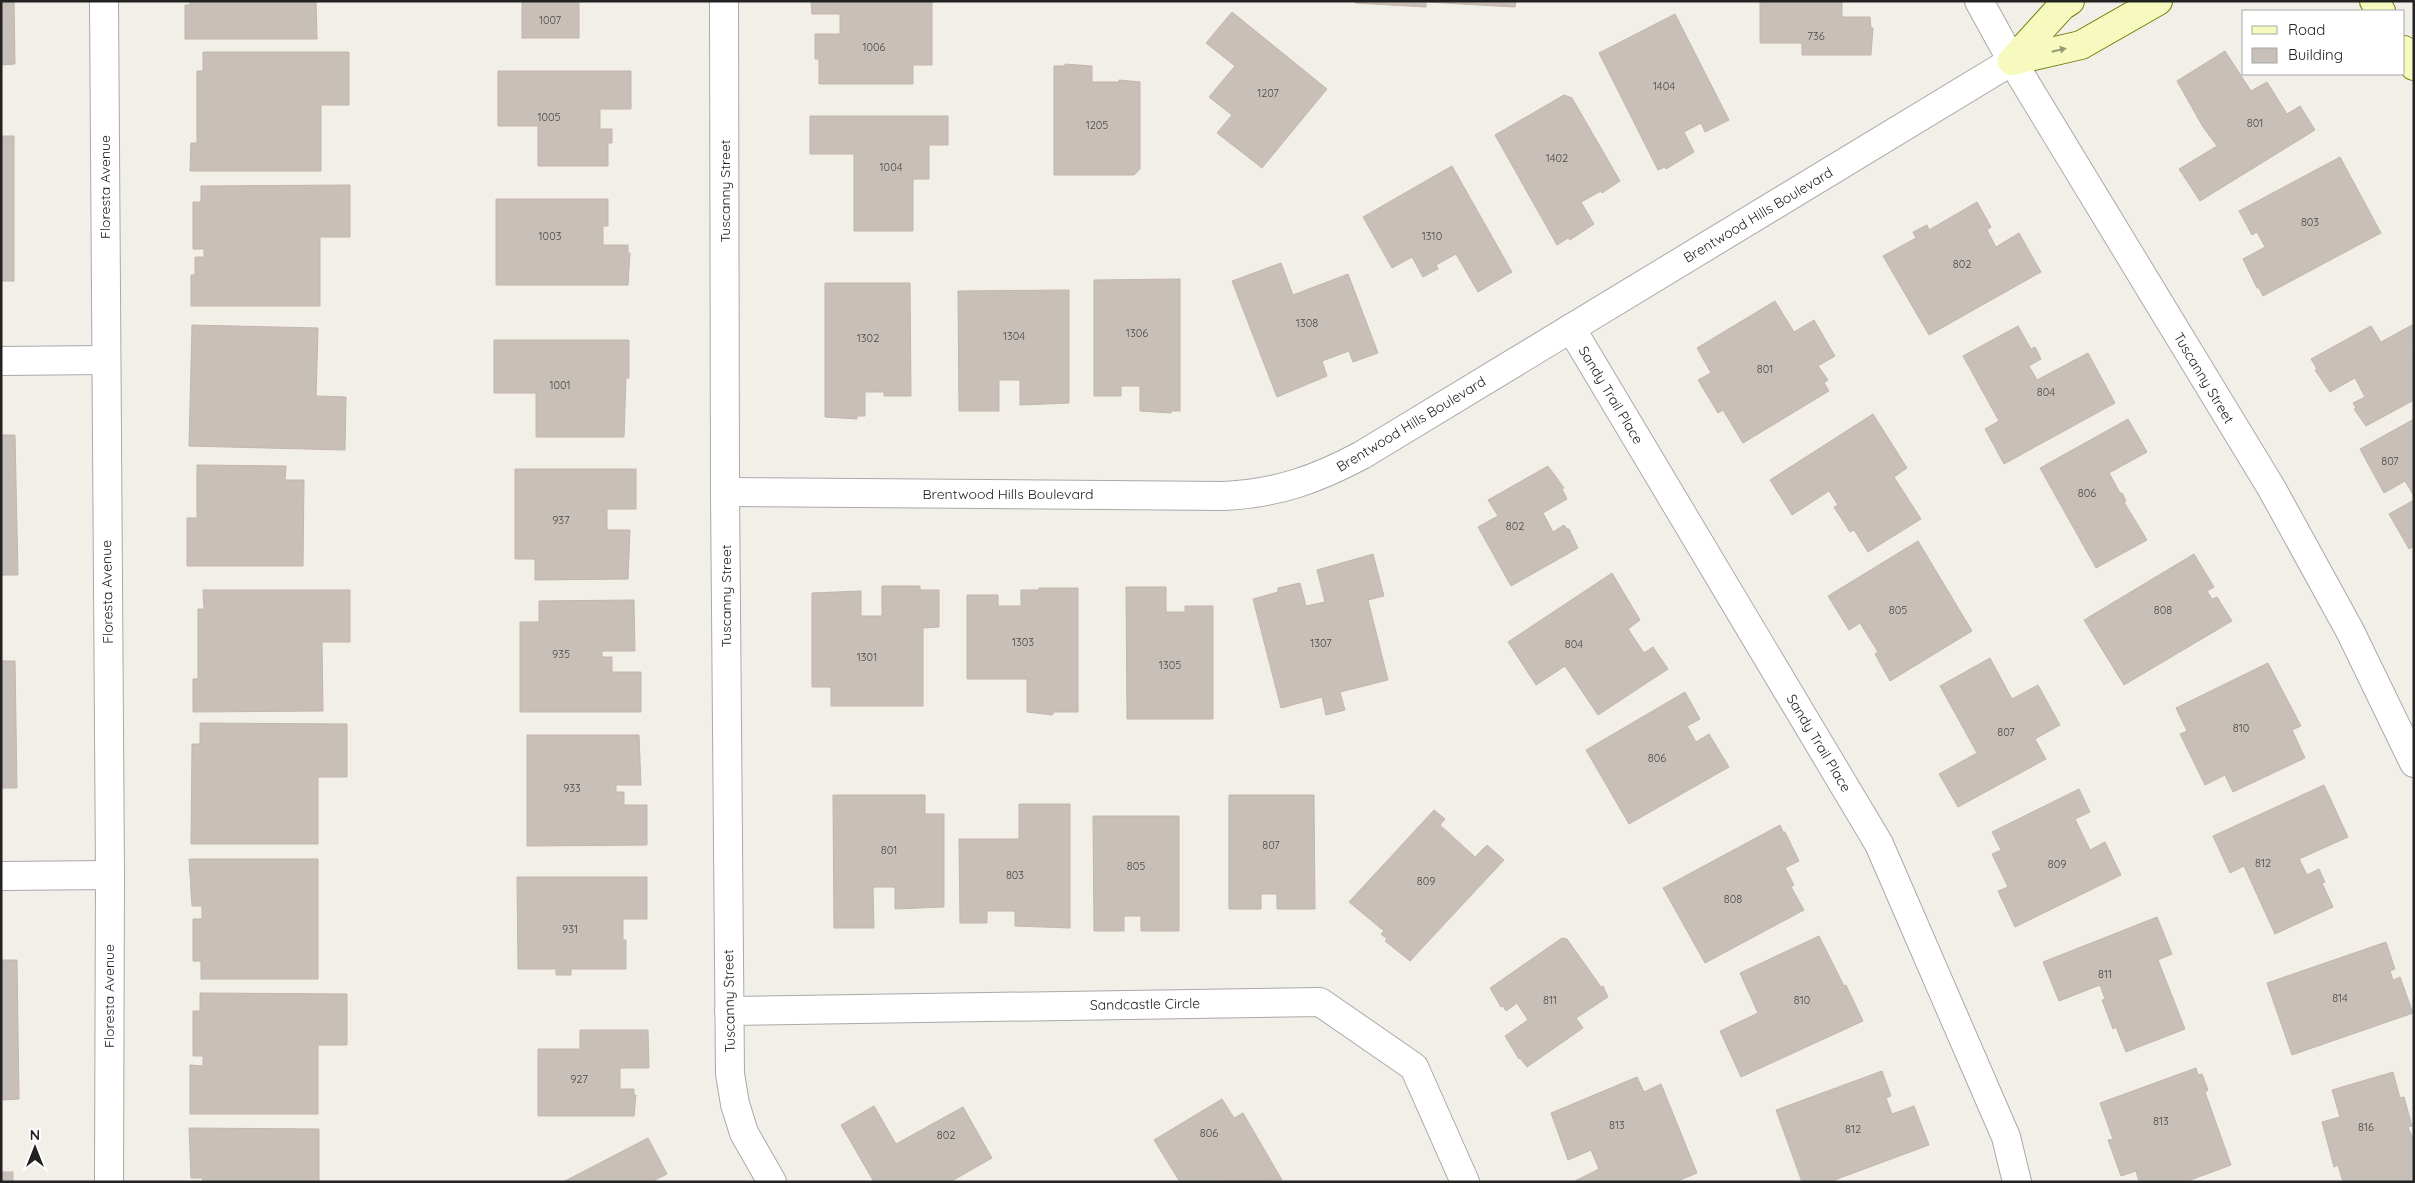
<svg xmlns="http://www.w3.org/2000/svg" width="2415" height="1183" font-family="Quicksand,sans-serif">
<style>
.building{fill:#c7bfb8;stroke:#c4b6ab}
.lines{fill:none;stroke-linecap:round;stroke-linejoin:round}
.street-casing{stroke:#a9a9a9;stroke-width:30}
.secondary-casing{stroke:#707d05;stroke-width:30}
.street{stroke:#fff;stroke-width:28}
.secondary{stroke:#f7fabf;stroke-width:28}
.oneway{fill:#979978}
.labels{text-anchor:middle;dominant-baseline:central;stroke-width:4.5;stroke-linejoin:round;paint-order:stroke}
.number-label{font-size:11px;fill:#4b4948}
.street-label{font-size:14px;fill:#222;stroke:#fff}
</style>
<rect width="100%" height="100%" fill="#f2efe9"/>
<g class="building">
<path d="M1 1H14L15 64 1 65Z"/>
<path d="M190 1H316L317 39H185V5H190Z"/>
<rect x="522" y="1" width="57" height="37"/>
<path d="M811 1H932V65H913V84H819V59H815V34H840V14H812Z"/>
<path d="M1355 1H1516L1515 7 1426 2V7L1355 3Z"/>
<path d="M1760 1H1842V17H1870L1871 28H1873L1871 55H1802V43H1760Z"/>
<path d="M1232 12 1327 89 1262 168 1217 133 1232 115 1209 97 1235 66 1206 43Z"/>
<path d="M1675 14 1729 120 1705 132 1701 123 1684 132 1694 152 1666 169 1665 167 1658 170 1599 53Z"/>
<path d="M2225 51 2251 91 2267 82 2287 114 2300 106 2315 130 2200 201 2179 169 2217 146 2203 127 2177 81Z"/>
<path d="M203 52H349V105H321V171H190L191 143H197V71H203Z"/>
<path d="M1065 64 1092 66V82H1119V80L1140 82V169L1134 175H1054V66H1065Z"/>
<path d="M498 71H631V109H600V129H612V143H608V166H538V126H498Z"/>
<path d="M1564 95 1572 98 1620 181 1602 193 1601 191 1581 202 1594 224 1570 240 1568 238 1557 245 1495 135Z"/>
<path d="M810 116H948V145H929V179H913V231H854V154H810Z"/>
<rect x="1" y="136" width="13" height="145"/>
<path d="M2340 157 2381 233 2263 296 2259 288H2257L2243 259 2265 247 2257 232 2252 235 2239 211Z"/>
<path d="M1452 166 1512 272 1478 292 1456 254 1436 265 1438 269 1423 277 1412 257 1392 268 1363 217Z"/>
<path d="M350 185V237H320V306H191V275H195V257H204V249H193V202H201V186Z"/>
<path d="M496 199H608V226H603V245H628V253H630L628 285H496Z"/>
<path d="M1977 202 1991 227 1987 230 1996 247 2019 233 2041 272 1929 335 1883 256 1916 238 1913 232 1927 225 1929 230Z"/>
<path d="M1281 263 1293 295 1348 274 1378 353 1353 362 1349 351 1322 361 1327 376 1277 397 1232 281Z"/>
<path d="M1180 279V411H1171V413L1140 411V386H1121V396H1094V280Z"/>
<path d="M825 283H910L911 396H884V392H865V416H857V419L825 417Z"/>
<path d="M1069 290V403L1020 405V380H999V411H959L958 291Z"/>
<path d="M1775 301 1794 332 1814 320 1835 356 1818 366 1828 380 1824 383 1829 391 1743 443 1723 410 1718 413 1698 380 1711 373 1697 348Z"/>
<path d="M2414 324V348L2411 350 2414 355V400L2366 426 2354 409 2356 408 2353 403 2365 397 2355 378 2330 392 2315 370 2317 369 2311 359 2371 326 2381 342Z"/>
<path d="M192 325 318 328 316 396 346 397 345 450 189 446Z"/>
<path d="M2018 326 2031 349 2035 347 2041 359 2029 366 2037 380 2088 353 2115 403 2004 464 1985 429 1999 421 1963 356Z"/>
<path d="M494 340H629V378H626L624 437H536V393H494Z"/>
<path d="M1873 414 1907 468 1894 477 1921 519 1868 552 1854 530 1850 532 1834 507 1838 505 1829 491 1792 515 1770 480Z"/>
<path d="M2128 419 2147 452 2109 473 2120 493H2122L2126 501 2124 502 2147 540 2096 568 2040 468Z"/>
<path d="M2414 419V496L2405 481 2384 493 2360 449Z"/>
<path d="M1 435H15L18 575H1Z"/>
<path d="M197 465 286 466 285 480H304L303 566H187V518H197Z"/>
<path d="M1548 466 1564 488 1562 489 1567 499 1543 513 1553 532 1564 525 1567 529H1569L1578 548 1511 586 1478 527 1498 516 1488 500Z"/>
<path d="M515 469H636V509H607V530H630L628 579 535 580V559H515Z"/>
<path d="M2414 500V546L2409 549 2389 514Z"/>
<path d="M1918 541 1972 631 1890 681 1875 654 1878 652 1860 623 1849 630 1828 596Z"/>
<path d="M1373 554 1384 596 1368 600 1388 680 1340 692 1345 710 1326 715 1322 697 1281 708 1253 599 1278 592V588L1300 583 1306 606 1325 602 1317 570Z"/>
<path d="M2194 554 2214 587 2207 591 2212 599 2217 597 2232 621 2124 685 2084 620Z"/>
<path d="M1612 573 1640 620 1628 629 1644 653 1653 647 1668 669 1598 715 1565 666 1536 685 1508 642Z"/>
<path d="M882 586H920V590H939V627L923 628V706H831V687H812V593L861 591V616H882Z"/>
<path d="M1126 587H1166V612H1185V606H1213V719H1127Z"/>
<path d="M1039 588H1078V712H1054L1052 715 1027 712V679H967V595H998V606H1021V590H1039Z"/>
<path d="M203 590H350V642H322L323 711 193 712V679H198V609H204Z"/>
<path d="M634 600 635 651H602V657H612V672H641V712H520V622H539V601Z"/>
<path d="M1990 658 2012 699 2038 685 2060 725 2035 739 2046 759 1958 807 1939 774 1977 753 1940 686Z"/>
<path d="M1 661H15L17 788H1Z"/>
<path d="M2268 663 2301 726 2292 730 2305 758 2233 792 2225 775 2205 785 2180 734 2187 731 2176 708Z"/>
<path d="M1685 692 1700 719 1687 726 1696 742 1709 734 1729 767 1629 824 1586 750Z"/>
<path d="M200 723 347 724V777H318V844H191L192 744H200Z"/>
<path d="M527 735H639L641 785H616V792H624V805H647V845L527 846Z"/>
<path d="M2324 785 2348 837 2299 859 2307 875 2319 869 2325 882 2322 883 2333 907 2275 934 2244 866 2230 873 2213 836Z"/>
<path d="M2079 789 2090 812 2075 819 2090 850 2105 842 2121 875 2015 927 1998 891 2008 887 1992 854 2001 850 1992 832Z"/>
<path d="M833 795H925V814H944V907L895 909V887H873L874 928H834Z"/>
<path d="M1229 795H1314L1315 909H1277V894H1261V909H1229Z"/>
<path d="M1019 804H1070V928L1015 926V911H987V923H960L959 839H1019Z"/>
<path d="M1434 810 1445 819 1440 825 1475 857 1487 845 1504 860 1410 961 1385 941 1387 939 1381 934 1384 931 1349 902Z"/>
<path d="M1093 816H1179V931H1141V916H1124V931H1094Z"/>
<path d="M1780 825 1783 832H1785L1799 861 1785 868 1794 885 1791 887 1804 910 1705 963 1663 888Z"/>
<path d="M189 859H318V979H201V961H193V919H202V906H192Z"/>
<path d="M517 877H647V919H623V940H626V969H571V975H556V969H518Z"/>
<path d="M2157 917 2172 954 2158 960 2185 1029 2126 1052 2116 1027 2113 1029 2102 1000 2105 999 2100 985 2059 1001 2043 962Z"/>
<path d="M1819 936 1844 986 1846 985 1863 1021 1741 1077 1720 1031 1758 1013 1740 973Z"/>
<path d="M1562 938 1567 939 1601 987 1603 986 1608 997 1576 1018 1583 1028 1527 1067 1520 1058 1519 1059 1505 1036 1528 1020 1517 1003 1506 1011 1503 1006 1501 1007 1490 988Z"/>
<path d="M2386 942 2395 969 2390 971 2393 980 2400 977 2413 1013 2292 1055 2267 983Z"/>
<path d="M1 960H17L19 1099 1 1100Z"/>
<path d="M200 993 347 994V1045H318V1114H190V1065L203 1066V1056H193V1011H200Z"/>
<path d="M580 1030H648L649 1068H620V1089H634V1095H636L634 1116H538V1049H580Z"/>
<path d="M2196 1068 2198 1075 2202 1074 2208 1090 2205 1092 2231 1165 2185 1182H2139L2136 1171 2121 1176 2108 1140 2113 1139 2100 1103Z"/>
<path d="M1882 1071 1891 1096 1886 1098 1892 1114 1914 1106 1929 1145 1829 1182H1802L1776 1110Z"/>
<path d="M2393 1072 2400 1098 2404 1097 2412 1126 2408 1127 2414 1141V1182H2343L2338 1165 2334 1167 2322 1122 2340 1117 2332 1090Z"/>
<path d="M1637 1077 1644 1092 1661 1084 1697 1173 1675 1182H1573L1599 1169 1591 1150 1568 1160 1551 1113Z"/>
<path d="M1222 1099 1234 1118 1243 1113 1282 1180 1180 1182 1154 1140Z"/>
<path d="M874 1106 896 1144 963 1107 992 1158 950 1182H874L841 1125Z"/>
<path d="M189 1128 319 1129V1182H202L203 1178H191Z"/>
<path d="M648 1138 667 1174 651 1182H563Z"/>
<rect x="1" y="1172" width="12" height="10"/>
</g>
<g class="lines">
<defs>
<g id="street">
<path d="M104 1 110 875 109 1182"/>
<path d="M724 1 725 492 730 1074 735 1104 744 1133 772 1182"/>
<path d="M1979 1 2012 61 2272 489 2350 631 2414 763"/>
<path d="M1571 328 1879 844 2006 1137 2017 1182"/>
<path d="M1 361 105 360"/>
<path d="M725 492 1224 496C1278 493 1315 480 1362 455L2012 61"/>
<path d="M1 876 110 875"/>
<path d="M729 1011 1320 1002 1414 1067 1465 1182"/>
</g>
<g id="secondary">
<path d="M2374 1 2381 11"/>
<path d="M2404 50 2414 66"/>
<path d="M2012 61 2081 45 2158 1"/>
<path d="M2012 61 2062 6 2070 1"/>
</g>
</defs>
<use href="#street" class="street-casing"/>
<use href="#secondary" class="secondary-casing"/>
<use href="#street" class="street"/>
<use href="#secondary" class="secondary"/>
</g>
<defs><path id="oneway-solid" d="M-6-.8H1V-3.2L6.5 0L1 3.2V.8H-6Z" transform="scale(1.25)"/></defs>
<use class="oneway" href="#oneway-solid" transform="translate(2059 50) rotate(-13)"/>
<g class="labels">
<g class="number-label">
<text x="550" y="20">1007</text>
<text x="1816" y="36">736</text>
<text x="874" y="47">1006</text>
<text x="1664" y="86">1404</text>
<text x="1268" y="93">1207</text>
<text x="549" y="117">1005</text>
<text x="2255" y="123">801</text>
<text x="1097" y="125">1205</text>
<text x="1557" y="158">1402</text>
<text x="891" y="167">1004</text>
<text x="2310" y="222">803</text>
<text x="550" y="236">1003</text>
<text x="1432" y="236">1310</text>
<text x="1962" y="264">802</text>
<text x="1307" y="323">1308</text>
<text x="1137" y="333">1306</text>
<text x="1014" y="336">1304</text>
<text x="868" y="338">1302</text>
<text x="1765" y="369">801</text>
<text x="560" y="385">1001</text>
<text x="2046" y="392">804</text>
<text x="2390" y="461">807</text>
<text x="2087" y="493">806</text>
<text x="561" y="520">937</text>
<text x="1515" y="526">802</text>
<text x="1898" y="610">805</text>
<text x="2163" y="610">808</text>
<text x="1023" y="642">1303</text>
<text x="1321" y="643">1307</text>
<text x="1574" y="644">804</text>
<text x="561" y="654">935</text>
<text x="867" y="657">1301</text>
<text x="1170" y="665">1305</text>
<text x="2241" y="728">810</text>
<text x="2006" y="732">807</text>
<text x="1657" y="758">806</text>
<text x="572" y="788">933</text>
<text x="1271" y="845">807</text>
<text x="889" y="850">801</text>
<text x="2263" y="863">812</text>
<text x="2057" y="864">809</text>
<text x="1136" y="866">805</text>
<text x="1015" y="875">803</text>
<text x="1426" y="881">809</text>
<text x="1733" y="899">808</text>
<text x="570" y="929">931</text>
<text x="2105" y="974">811</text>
<text x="2340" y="998">814</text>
<text x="1550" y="1000">811</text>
<text x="1802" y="1000">810</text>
<text x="579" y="1079">927</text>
<text x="2161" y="1121">813</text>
<text x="1617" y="1125">813</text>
<text x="2366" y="1127">816</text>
<text x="1853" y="1129">812</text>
<text x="1209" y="1133">806</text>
<text x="946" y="1135">802</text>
</g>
<g class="street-label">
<text transform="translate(105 187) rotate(-90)">Floresta Avenue</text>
<text transform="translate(725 191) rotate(-90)">Tuscanny Street</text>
<text transform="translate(1758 215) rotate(-31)">Brentwood Hills Boulevard</text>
<text transform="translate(2204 378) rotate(59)">Tuscanny Street</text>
<text transform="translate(1611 395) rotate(59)">Sandy Trail Place</text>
<text transform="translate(1411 424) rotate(-31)">Brentwood Hills Boulevard</text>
<text x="1008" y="494">Brentwood Hills Boulevard</text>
<text transform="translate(107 592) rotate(-91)">Floresta Avenue</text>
<text transform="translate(726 596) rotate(-90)">Tuscanny Street</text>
<text transform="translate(1819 743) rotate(59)">Sandy Trail Place</text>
<text transform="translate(109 996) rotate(-90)">Floresta Avenue</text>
<text transform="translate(729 1001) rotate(-91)">Tuscanny Street</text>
<text transform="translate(1145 1004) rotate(-1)">Sandcastle Circle</text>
</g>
</g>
<rect width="2415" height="1183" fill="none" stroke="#222222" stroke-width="5"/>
<rect x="2242" y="10" width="162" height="65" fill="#ffffff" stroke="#a7a7a7"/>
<rect x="2252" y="26" width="25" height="8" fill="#f7fabf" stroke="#a7a7a7"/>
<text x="2288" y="35" font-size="15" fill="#222222">Road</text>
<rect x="2252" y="48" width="25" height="15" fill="#c7bfb8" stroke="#a7a7a7"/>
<text x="2288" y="60" font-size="15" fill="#222222">Building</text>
<g transform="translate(35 1148)" stroke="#ffffff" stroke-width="4" paint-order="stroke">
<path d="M0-4L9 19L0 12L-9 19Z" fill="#222222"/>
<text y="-8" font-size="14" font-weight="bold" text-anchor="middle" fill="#222222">N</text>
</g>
</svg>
